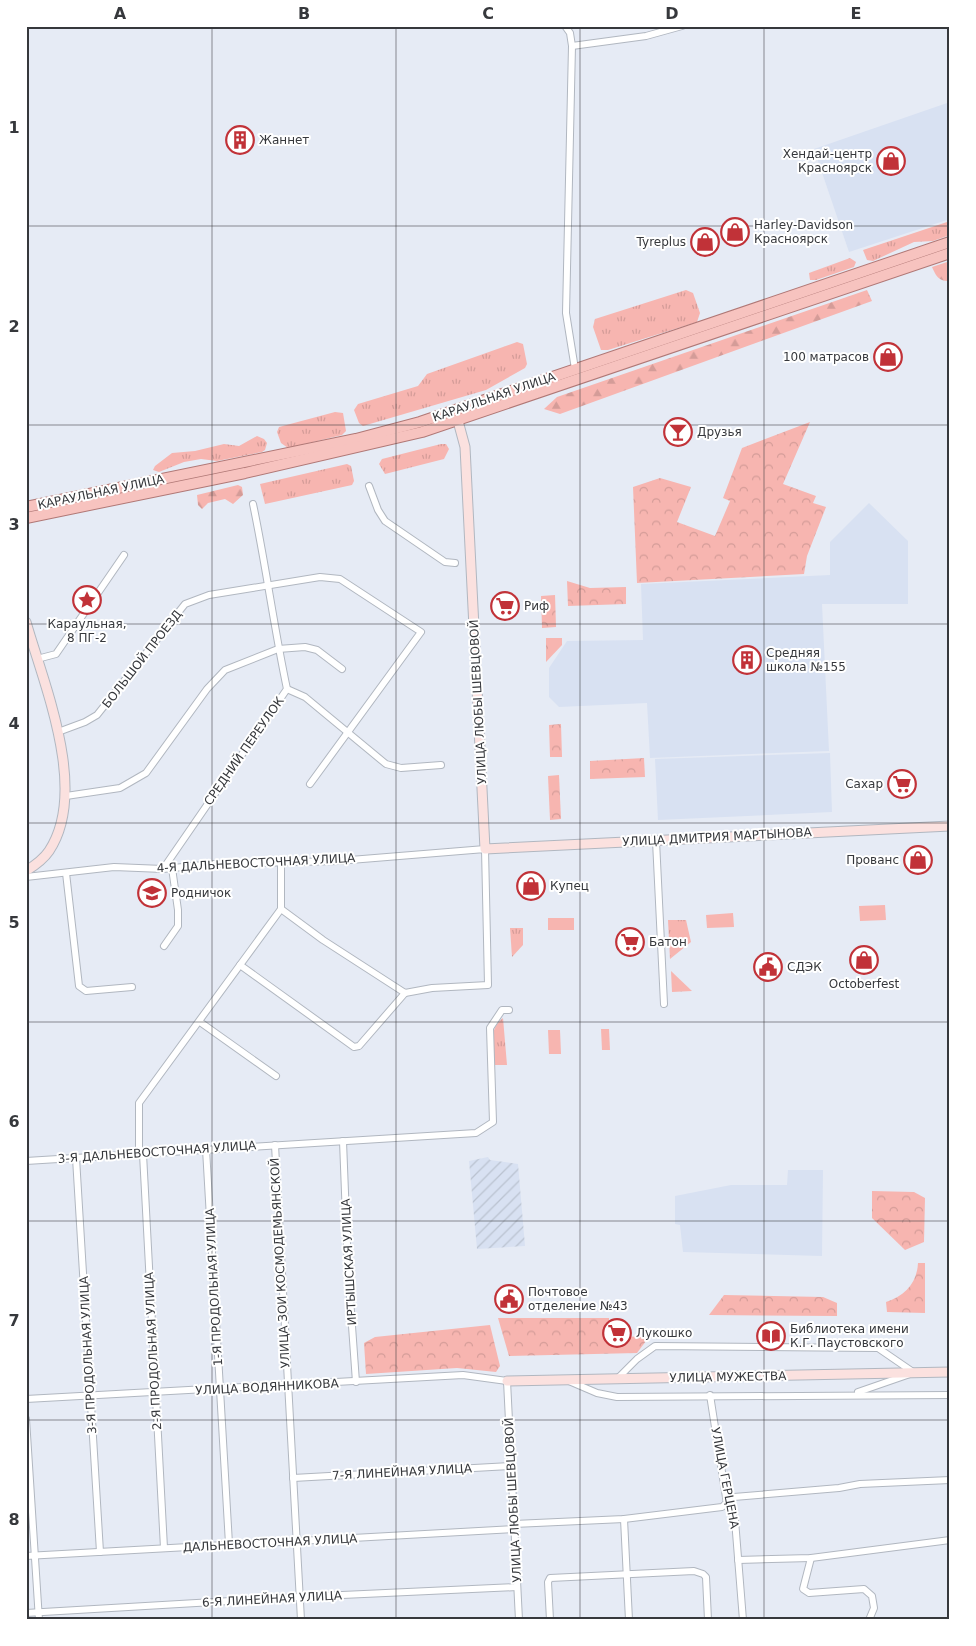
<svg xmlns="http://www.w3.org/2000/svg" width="976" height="1646" font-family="'DejaVu Sans',sans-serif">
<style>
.built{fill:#d8e1f2}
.industrial{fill:url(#industrial-furrows)}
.grass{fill:url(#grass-tufts)}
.forest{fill:url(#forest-firs)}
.park{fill:url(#park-crowns)}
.pitch{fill:#f7b5b0}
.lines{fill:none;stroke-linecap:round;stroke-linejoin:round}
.street-casing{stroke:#b1b7c0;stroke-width:8}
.secondary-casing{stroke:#b1b7c0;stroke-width:11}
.primary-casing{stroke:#b07876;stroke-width:12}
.street{stroke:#fff;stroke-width:6}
.secondary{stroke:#fbe1df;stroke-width:9}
.primary{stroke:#f7c3bf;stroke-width:10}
.grid{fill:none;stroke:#36383c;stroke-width:1;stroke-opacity:0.55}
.labels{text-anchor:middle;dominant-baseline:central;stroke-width:4;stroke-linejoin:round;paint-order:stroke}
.poi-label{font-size:12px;fill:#36383c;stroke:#fff;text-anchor:start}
.street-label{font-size:12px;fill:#36383c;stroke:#fff}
.neatline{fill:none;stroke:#36383c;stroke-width:2}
.grid-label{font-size:16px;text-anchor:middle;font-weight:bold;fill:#36383c}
</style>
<defs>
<pattern id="industrial-furrows" width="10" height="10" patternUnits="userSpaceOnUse" patternTransform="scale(1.25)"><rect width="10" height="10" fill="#d8e1f2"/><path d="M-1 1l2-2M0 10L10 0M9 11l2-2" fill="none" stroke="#bac2d0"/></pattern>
<pattern id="grass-tufts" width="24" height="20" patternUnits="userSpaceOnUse" patternTransform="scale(1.25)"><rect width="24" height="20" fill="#f7b5b0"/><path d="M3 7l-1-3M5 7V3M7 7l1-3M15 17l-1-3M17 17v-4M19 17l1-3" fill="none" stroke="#d49c98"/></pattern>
<pattern id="forest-firs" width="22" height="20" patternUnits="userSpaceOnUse" patternTransform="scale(1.25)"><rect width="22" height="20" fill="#f7b5b0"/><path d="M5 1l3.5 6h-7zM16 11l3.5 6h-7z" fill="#d49c98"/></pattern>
<pattern id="park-crowns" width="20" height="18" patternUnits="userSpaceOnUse" patternTransform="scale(1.25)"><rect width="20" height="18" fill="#f7b5b0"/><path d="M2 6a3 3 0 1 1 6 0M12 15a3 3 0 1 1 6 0" fill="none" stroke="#d49c98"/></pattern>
</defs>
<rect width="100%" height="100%" fill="#e6ebf5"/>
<g class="built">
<path d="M950 102V219L849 252 814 149Z"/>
<path d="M869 503 908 541V604H822L829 751 650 758 647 703 559 707 549 697V668L567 641 643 640 641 584 830 575V542Z"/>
<path d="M830 753 832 812 658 820 655 759Z"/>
<path d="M788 1170H823L822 1256 683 1252 680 1225 675 1224V1196L731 1185H787Z"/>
</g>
<path class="industrial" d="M488 1157 490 1160 518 1164 525 1246 477 1249 469 1161Z"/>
<g class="grass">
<path d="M950 221V235L933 241 914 242 873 261 867 260 863 250Z"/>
<path d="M850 258 856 262 854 267 816 280H810L809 273Z"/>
<path d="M686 290 693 293 700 313 697 322 608 350H601L593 327 595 319Z"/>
<path d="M517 342 523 344 527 364 525 368 486 390 363 426 359 423 354 410 358 404 418 386 427 374Z"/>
<path d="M335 412 343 413 346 431 342 435 288 448 281 443 277 432 279 427Z"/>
<path d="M257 436 264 439 267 443 265 450 262 452 217 461 201 459 184 462 159 472 153 470 155 466 172 453 195 451 224 444 239 446Z"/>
<path d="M441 444H446L449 449 444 459 385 474 379 464 382 459Z"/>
<path d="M347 464 351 466 354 481 352 485 265 504 260 484Z"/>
<path d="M668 920H686L691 942 670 959Z"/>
<path d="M510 928H523V945L512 957Z"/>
<path d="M671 971 692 991 672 992Z"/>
<path d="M503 1018 507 1065H494C493 1048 488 1029 503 1018Z"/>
</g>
<g class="forest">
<path d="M950 261V281C939 282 936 276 932 267Z"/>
<path d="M867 290 872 301 560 414 544 409 557 397Z"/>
<path d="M238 485 242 487 243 495 233 504 225 499 208 503 202 509 198 505 197 495Z"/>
</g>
<g class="park">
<path d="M810 422 783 484 816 496 813 503 826 507 807 556 804 574 637 583 633 487 660 478 691 487 677 522 715 536 730 501 723 498 742 448Z"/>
<path d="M567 581 590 588 626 587V604L568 606Z"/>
<path d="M555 595 556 627 542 628 541 596Z"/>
<path d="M546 638H562V645L546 662Z"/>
<path d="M561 724 562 757H550L549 725Z"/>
<path d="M644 758 645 777 590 779V761Z"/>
<path d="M559 775 561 819 550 820 548 776Z"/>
<path d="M872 1191 914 1192 925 1198 924 1242 905 1250 872 1218Z"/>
<path d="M918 1263H925V1313L887 1312 886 1302C905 1296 917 1283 918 1263Z"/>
<path d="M724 1295 823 1297 837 1303V1316L709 1315Z"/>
<path d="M498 1318H609V1336L649 1337 637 1353 509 1356Z"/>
<path d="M490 1325 500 1366 496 1372 457 1368 366 1374 364 1343 375 1337Z"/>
</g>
<g class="pitch">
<path d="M885 905 886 920 860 921 859 906Z"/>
<path d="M733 913 734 927 707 928 706 915Z"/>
<path d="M574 918V930H548V918Z"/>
<path d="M601 1029H609L610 1050H602Z"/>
<path d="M548 1030H560L561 1054H549Z"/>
</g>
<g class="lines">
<defs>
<g id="street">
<path d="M565 26 570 33 572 46 566 313 575 369"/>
<path d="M572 46 646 36 682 26"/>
<path d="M369 486 378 510 385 521 445 562 455 563"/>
<path d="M37 659 56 654 124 555"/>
<path d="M287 689 305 697 386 764 401 768 441 765"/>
<path d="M58 732 85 722 97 715 185 604 209 595 320 577 340 579 421 632 310 784"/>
<path d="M66 796 120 788 146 773 207 689 225 670 278 649 305 647 317 650 342 669"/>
<path d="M656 841 664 1004"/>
<path d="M163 869 287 689C274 628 266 566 253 504"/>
<path d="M66 873 79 986 86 991 132 987"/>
<path d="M26 877 114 867 163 869 213 864 338 861 485 849 488 985 432 988 405 993 323 940 281 909"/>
<path d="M164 946 178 926V910L172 868"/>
<path d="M240 965 354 1047 359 1046 405 993"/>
<path d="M200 1022 276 1076"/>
<path d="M343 1141 348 1270 356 1382"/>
<path d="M275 1145 301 1620"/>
<path d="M206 1149 229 1544"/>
<path d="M139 1154V1103L281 909V862"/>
<path d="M143 1154 164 1548"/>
<path d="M76 1158 100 1552"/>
<path d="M26 1161 476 1133 493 1122 490 1028 502 1010H509"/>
<path d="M617 1379 637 1359 655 1346 878 1348 913 1372"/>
<path d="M569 1381 597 1393 617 1397 950 1395"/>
<path d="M858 1392 910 1374"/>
<path d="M710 1395 727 1504 735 1520 743 1620"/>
<path d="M26 1399 463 1375 507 1381 519 1620"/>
<path d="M26 1419 39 1620"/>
<path d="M293 1478 512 1466"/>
<path d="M624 1519 629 1620"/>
<path d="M514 1524 624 1519 722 1507 734 1497 839 1488 860 1484 950 1480"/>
<path d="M26 1556 514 1529"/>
<path d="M811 1558 803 1589 809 1593 864 1589 872 1596 874 1608 869 1620"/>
<path d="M738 1560 811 1558 950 1540"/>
<path d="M26 1613 299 1597 517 1587"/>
<path d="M550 1620 548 1582 550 1578 694 1571 703 1574 706 1577 708 1620"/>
</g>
<g id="secondary">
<path d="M458 421 465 447 485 849 950 826"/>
<path d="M26 622C44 685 89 791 49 851 43 860 34 866 26 871"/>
<path d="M507 1381 950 1372"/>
</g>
<g id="primary">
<path d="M26 507 356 439 420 422 950 242"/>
<path d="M26 518 245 473 422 432 950 253"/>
</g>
</defs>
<use href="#street" class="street-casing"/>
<use href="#secondary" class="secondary-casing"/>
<use href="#primary" class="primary-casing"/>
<use href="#street" class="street"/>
<use href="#secondary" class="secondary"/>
<use href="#primary" class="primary"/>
</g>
<path class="grid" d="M212 26V1620M396 26V1620M580 26V1620M764 26V1620M26 226H950M26 425H950M26 624H950M26 823H950M26 1022H950M26 1221H950M26 1420H950"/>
<defs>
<symbol id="building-ring" viewBox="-11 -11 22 22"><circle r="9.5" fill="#fff" stroke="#c13238" stroke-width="1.5"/><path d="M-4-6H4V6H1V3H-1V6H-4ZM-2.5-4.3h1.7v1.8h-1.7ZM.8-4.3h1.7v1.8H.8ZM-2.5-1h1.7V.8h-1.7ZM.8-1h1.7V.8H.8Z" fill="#c13238"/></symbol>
<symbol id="shop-ring" viewBox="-11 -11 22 22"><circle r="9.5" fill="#fff" stroke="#c13238" stroke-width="1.5"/><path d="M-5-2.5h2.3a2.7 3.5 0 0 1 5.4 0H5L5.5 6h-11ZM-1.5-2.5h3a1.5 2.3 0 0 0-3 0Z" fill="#c13238"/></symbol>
<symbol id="bar-ring" viewBox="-11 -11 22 22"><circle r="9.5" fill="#fff" stroke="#c13238" stroke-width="1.5"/><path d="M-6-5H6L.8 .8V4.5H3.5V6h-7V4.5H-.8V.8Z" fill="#c13238"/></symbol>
<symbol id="sight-ring" viewBox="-11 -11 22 22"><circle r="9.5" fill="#fff" stroke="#c13238" stroke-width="1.5"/><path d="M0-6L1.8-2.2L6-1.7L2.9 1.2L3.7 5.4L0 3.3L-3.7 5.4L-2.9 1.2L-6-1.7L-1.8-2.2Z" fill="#c13238"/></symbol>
<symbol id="supermarket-ring" viewBox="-11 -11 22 22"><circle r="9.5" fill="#fff" stroke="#c13238" stroke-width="1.5"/><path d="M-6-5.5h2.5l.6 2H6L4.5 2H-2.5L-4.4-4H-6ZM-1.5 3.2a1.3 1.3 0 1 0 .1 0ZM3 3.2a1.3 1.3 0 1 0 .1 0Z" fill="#c13238"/></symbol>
<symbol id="school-ring" viewBox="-11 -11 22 22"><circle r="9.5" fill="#fff" stroke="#c13238" stroke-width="1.5"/><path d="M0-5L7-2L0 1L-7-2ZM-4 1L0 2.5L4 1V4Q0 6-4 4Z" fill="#c13238"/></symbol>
<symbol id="civic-ring" viewBox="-11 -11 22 22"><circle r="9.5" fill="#fff" stroke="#c13238" stroke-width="1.5"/><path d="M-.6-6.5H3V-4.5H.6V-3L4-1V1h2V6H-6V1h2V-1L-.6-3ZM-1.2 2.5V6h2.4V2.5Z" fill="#c13238"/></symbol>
<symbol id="library-ring" viewBox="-11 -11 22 22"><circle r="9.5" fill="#fff" stroke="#c13238" stroke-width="1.5"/><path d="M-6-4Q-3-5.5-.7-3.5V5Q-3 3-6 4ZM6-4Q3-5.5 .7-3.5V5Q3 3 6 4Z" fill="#c13238"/></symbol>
</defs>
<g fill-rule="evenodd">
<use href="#building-ring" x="224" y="124" width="32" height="32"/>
<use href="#shop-ring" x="875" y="145" width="32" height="32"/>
<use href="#shop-ring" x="719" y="216" width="32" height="32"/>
<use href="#shop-ring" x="689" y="226" width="32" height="32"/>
<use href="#shop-ring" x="872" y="341" width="32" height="32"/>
<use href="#bar-ring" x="662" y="416" width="32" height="32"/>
<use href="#sight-ring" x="71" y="584" width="32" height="32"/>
<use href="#supermarket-ring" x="489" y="590" width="32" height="32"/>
<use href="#building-ring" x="731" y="644" width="32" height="32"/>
<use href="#supermarket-ring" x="886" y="768" width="32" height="32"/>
<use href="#shop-ring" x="902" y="844" width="32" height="32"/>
<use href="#shop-ring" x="515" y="870" width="32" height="32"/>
<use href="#school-ring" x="136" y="877" width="32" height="32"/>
<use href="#supermarket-ring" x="614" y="926" width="32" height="32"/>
<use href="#shop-ring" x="848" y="944" width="32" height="32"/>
<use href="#civic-ring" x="752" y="951" width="32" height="32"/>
<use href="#civic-ring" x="493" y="1283" width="32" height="32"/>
<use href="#supermarket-ring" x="601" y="1317" width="32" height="32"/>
<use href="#library-ring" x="755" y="1320" width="32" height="32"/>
</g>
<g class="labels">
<g class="poi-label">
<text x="259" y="140">Жаннет</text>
<text x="872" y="154" text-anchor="end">Хендай-центр<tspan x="872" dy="14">Красноярск</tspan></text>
<text x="754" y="225">Harley-Davidson<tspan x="754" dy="14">Красноярск</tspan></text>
<text x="686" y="242" text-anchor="end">Tyreplus</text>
<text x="869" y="357" text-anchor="end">100 матрасов</text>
<text x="697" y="432">Друзья</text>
<text x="524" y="606">Риф</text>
<text x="87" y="624" text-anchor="middle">Караульная,<tspan x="87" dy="14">8 ПГ-2</tspan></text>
<text x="766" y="653">Средняя<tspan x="766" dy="14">школа №155</tspan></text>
<text x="883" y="784" text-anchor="end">Сахар</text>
<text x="899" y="860" text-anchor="end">Прованс</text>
<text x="550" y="886">Купец</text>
<text x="171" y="893">Родничок</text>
<text x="649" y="942">Батон</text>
<text x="787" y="967">СДЭК</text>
<text x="864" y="984" text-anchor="middle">Octoberfest</text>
<text x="528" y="1292">Почтовое<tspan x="528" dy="14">отделение №43</tspan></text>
<text x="790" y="1329">Библиотека имени<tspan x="790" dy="14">К.Г. Паустовского</tspan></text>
<text x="636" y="1333">Лукошко</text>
</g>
<g class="street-label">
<text transform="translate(494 397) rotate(-19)">КАРАУЛЬНАЯ УЛИЦА</text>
<text transform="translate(101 492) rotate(-12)">КАРАУЛЬНАЯ УЛИЦА</text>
<text transform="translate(142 659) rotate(-52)">БОЛЬШОЙ ПРОЕЗД</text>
<text transform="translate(478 702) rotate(-93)">УЛИЦА ЛЮБЫ ШЕВЦОВОЙ</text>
<text transform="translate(244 751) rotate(-55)">СРЕДНИЙ ПЕРЕУЛОК</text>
<text transform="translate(717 837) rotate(-3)">УЛИЦА ДМИТРИЯ МАРТЫНОВА</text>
<text transform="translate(256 863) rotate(-3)">4-Я ДАЛЬНЕВОСТОЧНАЯ УЛИЦА</text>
<text transform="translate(157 1152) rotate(-4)">3-Я ДАЛЬНЕВОСТОЧНАЯ УЛИЦА</text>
<text transform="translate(349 1262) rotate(-93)">ИРТЫШСКАЯ УЛИЦА</text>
<text transform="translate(280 1263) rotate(-93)">УЛИЦА ЗОИ КОСМОДЕМЬЯНСКОЙ</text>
<text transform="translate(214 1287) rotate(-93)">1-Я ПРОДОЛЬНАЯ УЛИЦА</text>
<text transform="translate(153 1351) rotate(-93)">2-Я ПРОДОЛЬНАЯ УЛИЦА</text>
<text transform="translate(88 1355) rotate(-93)">3-Я ПРОДОЛЬНАЯ УЛИЦА</text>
<text transform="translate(728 1377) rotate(-1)">УЛИЦА МУЖЕСТВА</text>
<text transform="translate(267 1387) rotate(-3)">УЛИЦА ВОДЯННИКОВА</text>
<text transform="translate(402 1472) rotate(-3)">7-Я ЛИНЕЙНАЯ УЛИЦА</text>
<text transform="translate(725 1478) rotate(79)">УЛИЦА ГЕРЦЕНА</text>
<text transform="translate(513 1500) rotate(-93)">УЛИЦА ЛЮБЫ ШЕВЦОВОЙ</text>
<text transform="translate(270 1543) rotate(-3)">ДАЛЬНЕВОСТОЧНАЯ УЛИЦА</text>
<text transform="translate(272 1599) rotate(-3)">6-Я ЛИНЕЙНАЯ УЛИЦА</text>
</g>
</g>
<rect width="976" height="1646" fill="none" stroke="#ffffff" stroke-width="55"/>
<rect x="28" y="28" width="920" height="1590" class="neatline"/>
<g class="grid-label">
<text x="120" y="19">A</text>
<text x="304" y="19">B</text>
<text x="488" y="19">C</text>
<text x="672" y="19">D</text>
<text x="856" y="19">E</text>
<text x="14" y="133">1</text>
<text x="14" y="332">2</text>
<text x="14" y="530">3</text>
<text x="14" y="729">4</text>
<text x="14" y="928">5</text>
<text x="14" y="1127">6</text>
<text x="14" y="1326">7</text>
<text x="14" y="1525">8</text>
</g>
</svg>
